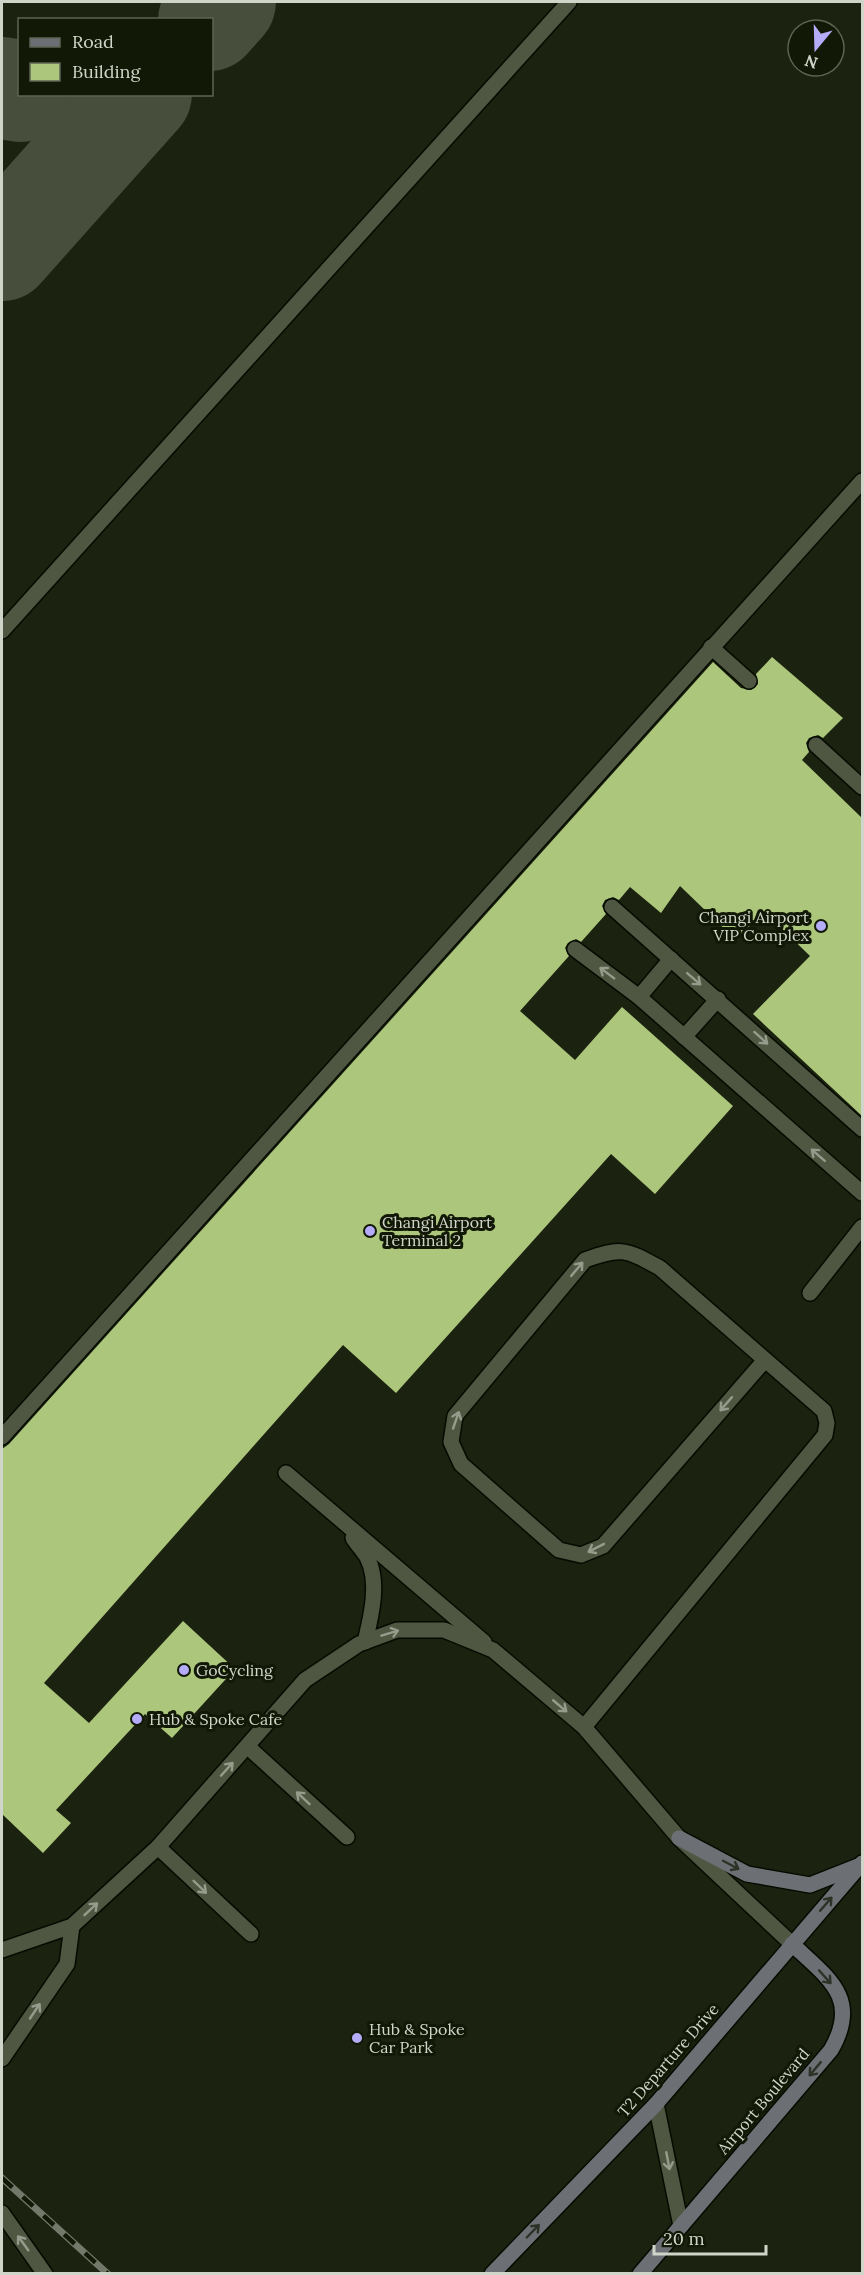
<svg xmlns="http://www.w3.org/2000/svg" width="864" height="2275" font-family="Lora,serif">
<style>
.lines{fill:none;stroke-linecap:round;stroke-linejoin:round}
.taxiway{stroke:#474e3c;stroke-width:102}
.building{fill:#acc77c}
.lane-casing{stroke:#060b00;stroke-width:18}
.secondary-casing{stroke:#060b00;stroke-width:18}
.lane{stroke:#4f5742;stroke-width:15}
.secondary{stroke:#6c7075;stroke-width:15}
.rail-casing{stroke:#73796a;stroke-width:7}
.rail{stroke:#121806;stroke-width:4.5;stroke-dasharray:14;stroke-linecap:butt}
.oneway{stroke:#969c8c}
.oneway2{stroke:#2d3227}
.poi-dot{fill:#b4acf9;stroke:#121806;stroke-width:2}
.labels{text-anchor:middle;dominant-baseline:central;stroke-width:6;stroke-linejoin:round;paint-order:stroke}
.poi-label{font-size:16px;fill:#d0d5c9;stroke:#121806;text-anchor:start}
.street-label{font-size:16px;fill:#d0d5c9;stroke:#121806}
</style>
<rect width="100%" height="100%" fill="#1b220f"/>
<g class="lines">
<g class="taxiway">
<path d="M209 20 225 2"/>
<path d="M2 88 20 91"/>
<path d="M2 250 141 94"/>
</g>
</g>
<path class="building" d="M772 657 843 718 823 738 818 735 809 738 806 743 809 752 802 760 862 818V1116L753 1014 810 956 764 911 736 940 680 886 661 913 630 887 619 900 613 897 605 900 602 906 606 914 581 942 576 939 568 943 565 948 569 956 520 1011 575 1060 622 1007 733 1106 655 1194 611 1154 396 1393 343 1345 44 1683 89 1723 183 1621 235 1669 172 1738 145 1714 56 1810 71 1823 43 1853 2 1814V1449L9 1444 713 662 741 688 751 690 758 684 756 674Z"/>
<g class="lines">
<defs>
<g id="lane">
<path d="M2 631 569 2"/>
<path d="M711 647 749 681"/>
<path d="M816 745 862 787"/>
<path d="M612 907 862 1129"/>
<path d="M575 949 639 997 862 1193"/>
<path d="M639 997 671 959"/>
<path d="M684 1037 718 999"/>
<path d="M810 1293 862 1227"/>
<path d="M2 1437 862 481"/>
<path d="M286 1473 484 1642"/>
<path d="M353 1538C357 1544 363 1551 367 1557 380 1582 371 1617 365 1642"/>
<path d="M584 1727 825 1435 827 1423 824 1411 660 1268C627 1250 622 1246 585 1260L455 1416 451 1442 461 1464 559 1550 581 1555 603 1546 765 1360"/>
<path d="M248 1747 347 1837"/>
<path d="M158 1847 251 1934"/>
<path d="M2 1950 72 1926 158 1847 305 1680 359 1644 397 1630H444L493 1650 584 1727 679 1838 792 1944"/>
<path d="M2 2059 67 1964 72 1926"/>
<path d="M656 2104 681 2226"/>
<path d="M2 2213 45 2274"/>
</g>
<g id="secondary">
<path d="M679 1838 747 1874 810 1885 858 1866"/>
<path d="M492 2274 656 2104 862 1863"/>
<path d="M640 2274 831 2050C861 1998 828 1978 792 1944"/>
</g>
</defs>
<use href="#lane" class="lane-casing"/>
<use href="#secondary" class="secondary-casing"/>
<use href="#lane" class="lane"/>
<use href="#secondary" class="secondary"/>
<defs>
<path id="rail" d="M2 2178 108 2274"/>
</defs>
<use href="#rail" class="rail-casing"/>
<use href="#rail" class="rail"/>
</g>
<defs><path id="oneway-shaft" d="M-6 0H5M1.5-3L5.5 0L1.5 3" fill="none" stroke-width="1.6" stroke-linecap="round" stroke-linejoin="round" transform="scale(1.5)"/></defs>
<g class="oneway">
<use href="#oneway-shaft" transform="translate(607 973) rotate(-143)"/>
<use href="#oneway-shaft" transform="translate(694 979) rotate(41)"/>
<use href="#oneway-shaft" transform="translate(761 1038) rotate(42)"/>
<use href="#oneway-shaft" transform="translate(818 1155) rotate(-139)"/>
<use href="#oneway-shaft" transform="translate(577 1269) rotate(-50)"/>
<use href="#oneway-shaft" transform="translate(726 1404) rotate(131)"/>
<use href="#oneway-shaft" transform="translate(456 1420) rotate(-71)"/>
<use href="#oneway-shaft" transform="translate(596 1548) rotate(153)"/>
<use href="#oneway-shaft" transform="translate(390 1633) rotate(-17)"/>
<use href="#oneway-shaft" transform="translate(560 1706) rotate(40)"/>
<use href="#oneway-shaft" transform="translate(227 1769) rotate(-48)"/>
<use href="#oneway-shaft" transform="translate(303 1798) rotate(-137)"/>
<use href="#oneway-shaft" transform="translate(200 1887) rotate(44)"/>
<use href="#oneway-shaft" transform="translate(91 1909) rotate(-43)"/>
<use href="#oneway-shaft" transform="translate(35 2011) rotate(-56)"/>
<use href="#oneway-shaft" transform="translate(668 2161) rotate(79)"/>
<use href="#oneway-shaft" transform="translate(23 2243) rotate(-126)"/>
</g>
<g class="oneway2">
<use href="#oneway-shaft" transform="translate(731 1865) rotate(28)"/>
<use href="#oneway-shaft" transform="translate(826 1904) rotate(-49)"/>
<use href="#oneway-shaft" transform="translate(825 1977) rotate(48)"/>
<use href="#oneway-shaft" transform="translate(815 2069) rotate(130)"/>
<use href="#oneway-shaft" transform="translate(533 2231) rotate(-46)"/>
</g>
<g class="poi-dot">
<circle cx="821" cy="926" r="6"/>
<circle cx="370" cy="1231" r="6"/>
<circle cx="184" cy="1670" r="6"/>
<circle cx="137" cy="1719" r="6"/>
<circle cx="357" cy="2038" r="6"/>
</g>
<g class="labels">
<g class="poi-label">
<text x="809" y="917" text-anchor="end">Changi Airport<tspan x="809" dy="18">VIP Complex</tspan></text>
<text x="382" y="1222">Changi Airport<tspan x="382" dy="18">Terminal 2</tspan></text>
<text x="196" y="1670">GoCycling</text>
<text x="149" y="1719">Hub &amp; Spoke Cafe</text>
<text x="369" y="2029">Hub &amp; Spoke<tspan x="369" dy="18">Car Park</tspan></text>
</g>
<g class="street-label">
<text transform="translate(668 2060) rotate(-49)">T2 Departure Drive</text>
<text transform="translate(763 2101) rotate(-50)">Airport Boulevard</text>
</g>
</g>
<rect width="864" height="2275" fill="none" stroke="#d0d5c9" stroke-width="6"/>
<rect x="18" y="18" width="195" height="78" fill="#121806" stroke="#5e6454" stroke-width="1.5"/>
<rect x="30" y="38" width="30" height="9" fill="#6c7075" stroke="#5e6454" stroke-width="1.5"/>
<text x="72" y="48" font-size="18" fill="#d0d5c9">Road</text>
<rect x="30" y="63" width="30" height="18" fill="#acc77c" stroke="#5e6454" stroke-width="1.5"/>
<text x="72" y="78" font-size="18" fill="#d0d5c9">Building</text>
<g transform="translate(816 48) rotate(199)"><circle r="28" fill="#121806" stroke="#5e6454" stroke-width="1.5"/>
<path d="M0-4.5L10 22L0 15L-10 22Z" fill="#b4acf9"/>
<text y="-9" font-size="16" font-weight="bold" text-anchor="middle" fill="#d0d5c9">N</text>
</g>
<path d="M654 2245v9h112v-9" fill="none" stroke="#d0d5c9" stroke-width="3"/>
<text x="663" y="2245" font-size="18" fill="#d0d5c9" stroke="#121806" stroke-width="4.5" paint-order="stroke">20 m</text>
</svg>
